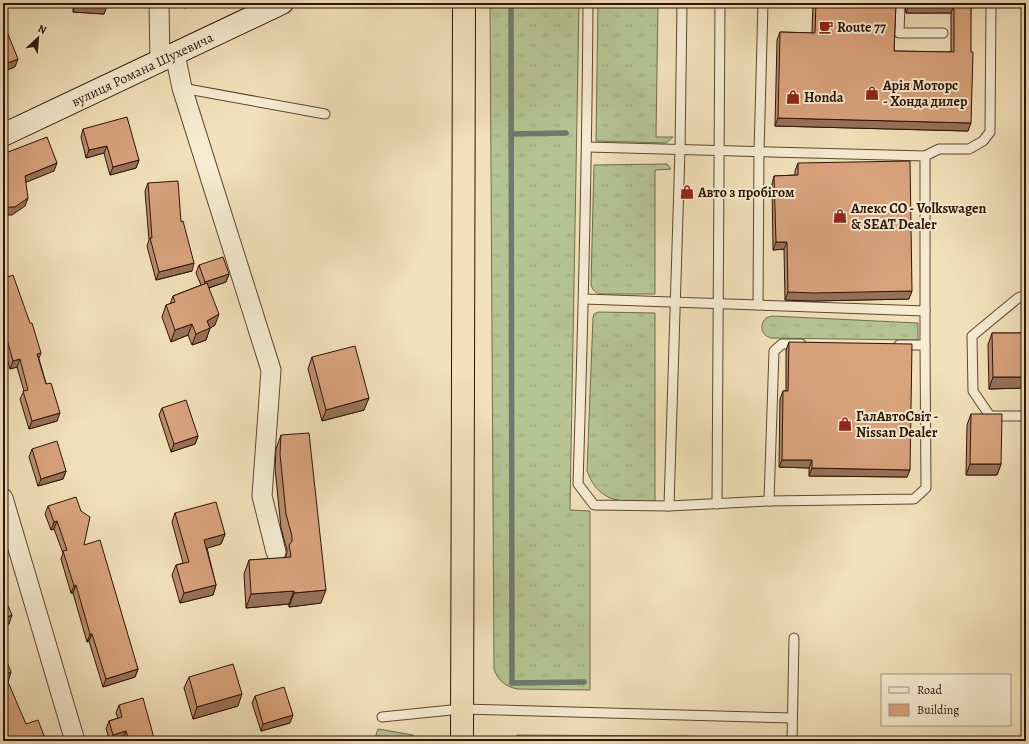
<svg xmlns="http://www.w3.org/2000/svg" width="1029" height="744" font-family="Alegreya,serif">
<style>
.grass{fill:url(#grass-tufts);stroke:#726c4e}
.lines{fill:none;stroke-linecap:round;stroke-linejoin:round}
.stream{stroke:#6f7a6c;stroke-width:5.5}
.lane-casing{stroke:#5e4634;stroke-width:11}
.street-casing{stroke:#5e4634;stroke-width:21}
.secondary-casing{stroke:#2d1308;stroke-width:24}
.highway-casing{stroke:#2d1308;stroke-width:24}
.lane{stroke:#f7ecd2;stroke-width:9}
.street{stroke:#f7ecd2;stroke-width:19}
.secondary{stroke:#f7ecd2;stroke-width:22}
.highway{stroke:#f2e1ba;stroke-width:22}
.wall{fill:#bb8c6c;stroke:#2d1308}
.shaded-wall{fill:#987258;stroke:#2d1308}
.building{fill:#d9a37e;stroke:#2d1308}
.labels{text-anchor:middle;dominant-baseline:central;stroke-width:4;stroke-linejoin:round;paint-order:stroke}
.poi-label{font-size:14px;font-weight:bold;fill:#2d1308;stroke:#f7ecd2;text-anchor:start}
.street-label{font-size:14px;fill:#2d1308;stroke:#f7ecd2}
</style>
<defs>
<pattern id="grass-tufts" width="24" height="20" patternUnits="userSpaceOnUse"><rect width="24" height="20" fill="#b6c493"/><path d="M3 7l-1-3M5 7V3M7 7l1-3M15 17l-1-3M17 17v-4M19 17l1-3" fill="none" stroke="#9da87d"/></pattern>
</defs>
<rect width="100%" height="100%" fill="#f2e1ba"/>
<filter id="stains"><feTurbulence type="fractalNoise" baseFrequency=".005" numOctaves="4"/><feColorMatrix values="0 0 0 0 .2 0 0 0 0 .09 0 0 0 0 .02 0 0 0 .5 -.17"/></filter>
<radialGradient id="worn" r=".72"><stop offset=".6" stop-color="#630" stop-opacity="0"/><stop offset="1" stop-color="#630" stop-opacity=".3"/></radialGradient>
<g class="grass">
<path d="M490 3H579L570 510 590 511V690L517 689C505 686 498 681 494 669Z"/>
<path d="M598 3H658L656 137H673L666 143 596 141Z"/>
<path d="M667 164 671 169 655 170V294H602C595 293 592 290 591 284L594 165Z"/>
<path d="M598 312 655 313V502C624 501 600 506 587 471L593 318 594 314Z"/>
<path d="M772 316 918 323V340L771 338C761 335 759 326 766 318Z"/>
<path d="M378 729 413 735 419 741H374Z"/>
<path d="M517 735 682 736 756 738 760 741H511Z"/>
</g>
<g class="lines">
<g class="stream">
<path d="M511 3 512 683 584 682"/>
<path d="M511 134 566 133"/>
</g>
<defs>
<g id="lane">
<path d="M588 3C587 164 583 324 578 484L594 505 669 506 769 501 914 499 926 488 925 345H899"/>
<path d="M900 3 899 33H943"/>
<path d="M182 88 325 114"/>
<path d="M587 147 925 156V311L758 305"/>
<path d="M925 156 939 149H969L983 141 990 132 991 3"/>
<path d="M1026 295 1018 298 972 336 973 391 990 416H1026"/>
<path d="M584 299 758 305 759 152 763 3"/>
<path d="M925 311V345"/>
<path d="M769 501 774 351 782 344H801"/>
<path d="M717 504 720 3"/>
<path d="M669 506 680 150 682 3"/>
<path d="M382 717 461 709 792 718"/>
<path d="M792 741 794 638"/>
</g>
<g id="street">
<path d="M159 3 160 60"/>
<path d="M175 54 182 88 271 370 262 496 276 552"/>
<path d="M3 498 75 741"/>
</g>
<g id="secondary">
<path id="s1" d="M3 135 282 3"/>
</g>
<path id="highway" d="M462 741 464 3"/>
</defs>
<use href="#lane" class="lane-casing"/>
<use href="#street" class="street-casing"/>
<use href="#secondary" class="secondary-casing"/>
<use href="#highway" class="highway-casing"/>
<use href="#lane" class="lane"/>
<use href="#street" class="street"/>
<use href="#secondary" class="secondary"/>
<use href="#highway" class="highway"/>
</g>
<g class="wall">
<path d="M73 3H107L104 14 73 12Z"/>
<path d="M182 3H195L184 8Z"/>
<path d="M813 3H896L894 51 951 52V13H906L905 3H971L968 131 775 126 777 40 780 32 812 33Z"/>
<path d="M83 129 139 160 136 168 110 175 104 153 86 158 81 137Z"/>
<path d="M798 163 909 299 812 301 785 300 784 249 773 250 772 184 774 176 795 175V171Z"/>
<path d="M148 183 181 222 192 271 156 280 147 246 149 240 145 191Z"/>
<path d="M3 256 8 277 39 359 57 421 29 429 20 399 24 391 17 367 10 369 3 343Z"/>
<path d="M199 265 229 274 226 282 209 288 215 325 210 328 206 340 192 345 188 335 171 342 162 317 166 305 170 304 173 296 201 285 196 273Z"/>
<path d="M992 333H1026V383L1024 388 989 389 988 345Z"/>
<path d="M789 342 907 477 809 476V468L779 467 780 399 783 391H786V350Z"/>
<path d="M312 357 364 410 322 421 308 369Z"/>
<path d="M162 408 198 436 195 444 171 452 159 415Z"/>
<path d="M971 414 1001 464 997 475H966L967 425Z"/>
<path d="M281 435 321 603 289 607V604L246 608 244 574 249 560 285 558 287 553V550L281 528 275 468 276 449Z"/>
<path d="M32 449 66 471 63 479 38 486 29 457Z"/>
<path d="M48 506 84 545 138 669 135 677 103 687 89 641 87 642 73 593H71L61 559 63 553 54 529 51 530 45 514Z"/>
<path d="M175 513 225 534 221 544 207 548 216 585 213 595 180 603 172 575 176 565 183 563 172 522Z"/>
<path d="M189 677 238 706 193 719 184 688Z"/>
<path d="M255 696 290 723 261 731 252 703Z"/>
<path d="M119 705 154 738 152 741H124L123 739 117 741H110L106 729 109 721 118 718 116 713Z"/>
</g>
<g class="shaded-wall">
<path d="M186 3H195L184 8Z"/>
<path d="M76 4 107 6 104 14 73 12Z"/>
<path d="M954 5 951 13H906L908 6Z"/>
<path d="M18 59 15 67 3 72V65Z"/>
<path d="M778 118 971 123 968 131 775 126Z"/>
<path d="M107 146 104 153 86 158 89 150Z"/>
<path d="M139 160 136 168 110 175 113 167Z"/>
<path d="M57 163 54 171 22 184 25 176Z"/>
<path d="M28 198 25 206 12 215H3V211L4 207Z"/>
<path d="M776 242H787L784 249 773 250Z"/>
<path d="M194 263 192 271 156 280 159 272Z"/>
<path d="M229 274 226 282 202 290 205 282Z"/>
<path d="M912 291 909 299 812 301 785 300 788 292Z"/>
<path d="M219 314 215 325 209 329 210 328 206 340 192 345 196 334 207 321Z"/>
<path d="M192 324 188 335 171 342 175 330Z"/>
<path d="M41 353 38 361 37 354Z"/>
<path d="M20 359 17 367 10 369 13 361Z"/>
<path d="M993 377H1026V383L1024 388 989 389Z"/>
<path d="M369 398 364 410 322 421 326 410Z"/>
<path d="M60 413 57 421 29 429 32 421Z"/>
<path d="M198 436 195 444 171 452 174 444Z"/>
<path d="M782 460H812L809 468 779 467Z"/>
<path d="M970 464H1001L997 475H966Z"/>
<path d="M812 468 910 470 907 477 809 476Z"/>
<path d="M66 471 63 479 38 486 41 479Z"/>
<path d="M57 521 54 529 51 530 54 522Z"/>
<path d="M225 534 221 544 201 550 204 540Z"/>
<path d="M76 585 73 593H71L74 586Z"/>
<path d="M216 585 213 595 180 603 184 593Z"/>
<path d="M326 590 321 603 289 607 294 593Z"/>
<path d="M294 591 289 604 246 608 251 594Z"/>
<path d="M12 615 9 624 3 627V619Z"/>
<path d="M90 634H92L89 641 87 642Z"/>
<path d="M138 669 135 677 103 687 106 679Z"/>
<path d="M11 672 8 682 3 684 5 675Z"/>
<path d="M242 694 238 706 193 719 197 707Z"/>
<path d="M293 715 290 723 261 731 263 724Z"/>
<path d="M126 731 123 739 117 741H111L113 735Z"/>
<path d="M154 738 152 741H142Z"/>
</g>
<g class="building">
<path d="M76 3H107V6L76 4Z"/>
<path d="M816 3H896L894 51 954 52V5L908 6V3H971V52H973L971 123 778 118 780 32 815 33Z"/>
<path d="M3 24H4L18 59 3 65Z"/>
<path d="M127 117 139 160 113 167 107 146 89 150 83 129Z"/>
<path d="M47 137 57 163 25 176 28 198 15 207H4L3 206V154Z"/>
<path d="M910 161 912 291 814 293 788 292 787 242H776L774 176 798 175V163Z"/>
<path d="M178 181 181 222 183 221 194 263 159 272 150 238H152L148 183Z"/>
<path d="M3 256 8 277 13 275 30 323H32L41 353 37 354 46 384 51 383 60 413 32 421 23 391 28 390 20 359 13 361 3 325Z"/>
<path d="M223 257 229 274 205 282 199 265Z"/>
<path d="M207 283 219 314 207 321 210 328 196 334 192 324 175 330 166 305 175 302 173 296Z"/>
<path d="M992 333H1026V377H993Z"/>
<path d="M789 342 912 344 910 470 812 468V460H782L783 391H788Z"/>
<path d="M355 346 369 398 326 410 312 357Z"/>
<path d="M186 400 198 436 174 444 162 408Z"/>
<path d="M971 414H1002L1001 464H970Z"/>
<path d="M309 433 326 590 294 593V591L251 594 249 560 291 557 289 545 292 541V536L286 514 280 454 281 435Z"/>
<path d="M57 441 66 471 41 479 32 449Z"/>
<path d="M76 497 81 511 90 517 84 545 100 540 138 669 106 679 92 634H90L76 585 74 586 63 551 67 550 57 521 54 522 48 506Z"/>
<path d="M216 502 225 534 204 540 216 585 184 593 176 565 189 562 175 513Z"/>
<path d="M3 594 12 615 3 619Z"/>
<path d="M3 652 11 672 5 675 26 724 38 720 46 741H3Z"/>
<path d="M233 664 242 694 197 707 189 677Z"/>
<path d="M284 687 293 715 263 724 255 696Z"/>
<path d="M143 698 154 738 142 741H129L126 731 113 735 109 721 122 717 119 705Z"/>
</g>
<defs>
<symbol id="cafe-bare" viewBox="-9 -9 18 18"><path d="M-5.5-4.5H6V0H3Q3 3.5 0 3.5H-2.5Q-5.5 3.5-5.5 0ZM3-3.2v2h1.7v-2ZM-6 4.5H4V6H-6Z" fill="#8f2418" stroke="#f7ecd2" stroke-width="2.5" paint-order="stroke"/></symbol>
<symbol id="shop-bare" viewBox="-9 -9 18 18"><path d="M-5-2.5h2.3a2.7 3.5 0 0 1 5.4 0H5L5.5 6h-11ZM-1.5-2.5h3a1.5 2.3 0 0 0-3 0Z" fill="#8f2418" stroke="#f7ecd2" stroke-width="2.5" paint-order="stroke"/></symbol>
</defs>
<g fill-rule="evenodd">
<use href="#cafe-bare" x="816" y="17" width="20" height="20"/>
<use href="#shop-bare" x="862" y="83" width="20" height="20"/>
<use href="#shop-bare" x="783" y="87" width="20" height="20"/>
<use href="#shop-bare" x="677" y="182" width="20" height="20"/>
<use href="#shop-bare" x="830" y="206" width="20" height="20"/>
<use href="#shop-bare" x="835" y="414" width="20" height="20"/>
</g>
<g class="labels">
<g class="poi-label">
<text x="837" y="27">Route 77</text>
<text x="883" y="85">Арія Моторс<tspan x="883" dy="16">- Хонда дилер</tspan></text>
<text x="804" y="97">Honda</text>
<text x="698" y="192">Авто з пробігом</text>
<text x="851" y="208">Алекс CO - Volkswagen<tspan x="851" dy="16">&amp; SEAT Dealer</tspan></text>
<text x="856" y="416">ГалАвтоСвіт -<tspan x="856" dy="16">Nissan Dealer</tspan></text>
</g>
<g class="street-label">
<text stroke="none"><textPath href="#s1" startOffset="154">вулиця Романа Шухевича</textPath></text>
</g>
</g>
<rect width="1029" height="744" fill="none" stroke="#f2e1ba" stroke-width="16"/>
<rect x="4" y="4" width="1021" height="736" fill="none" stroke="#2d1308" stroke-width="2"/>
<rect x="8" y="8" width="1013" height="728" fill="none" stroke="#2d1308"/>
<rect x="881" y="674" width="130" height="52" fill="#f7ecd2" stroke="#a69581"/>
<rect x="889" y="687" width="20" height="6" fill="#f7ecd2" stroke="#a69581"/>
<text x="917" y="694" font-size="12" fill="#2d1308">Road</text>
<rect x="889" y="704" width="20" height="12" fill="#d9a37e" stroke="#a69581"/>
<text x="917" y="714" font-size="12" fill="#2d1308">Building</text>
<g transform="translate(38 38) rotate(26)" stroke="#f7ecd2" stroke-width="3" paint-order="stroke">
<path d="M0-3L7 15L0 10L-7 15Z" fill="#2d1308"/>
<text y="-6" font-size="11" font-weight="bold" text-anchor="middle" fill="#2d1308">N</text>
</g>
<rect width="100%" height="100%" filter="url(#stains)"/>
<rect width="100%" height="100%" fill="url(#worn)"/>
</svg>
